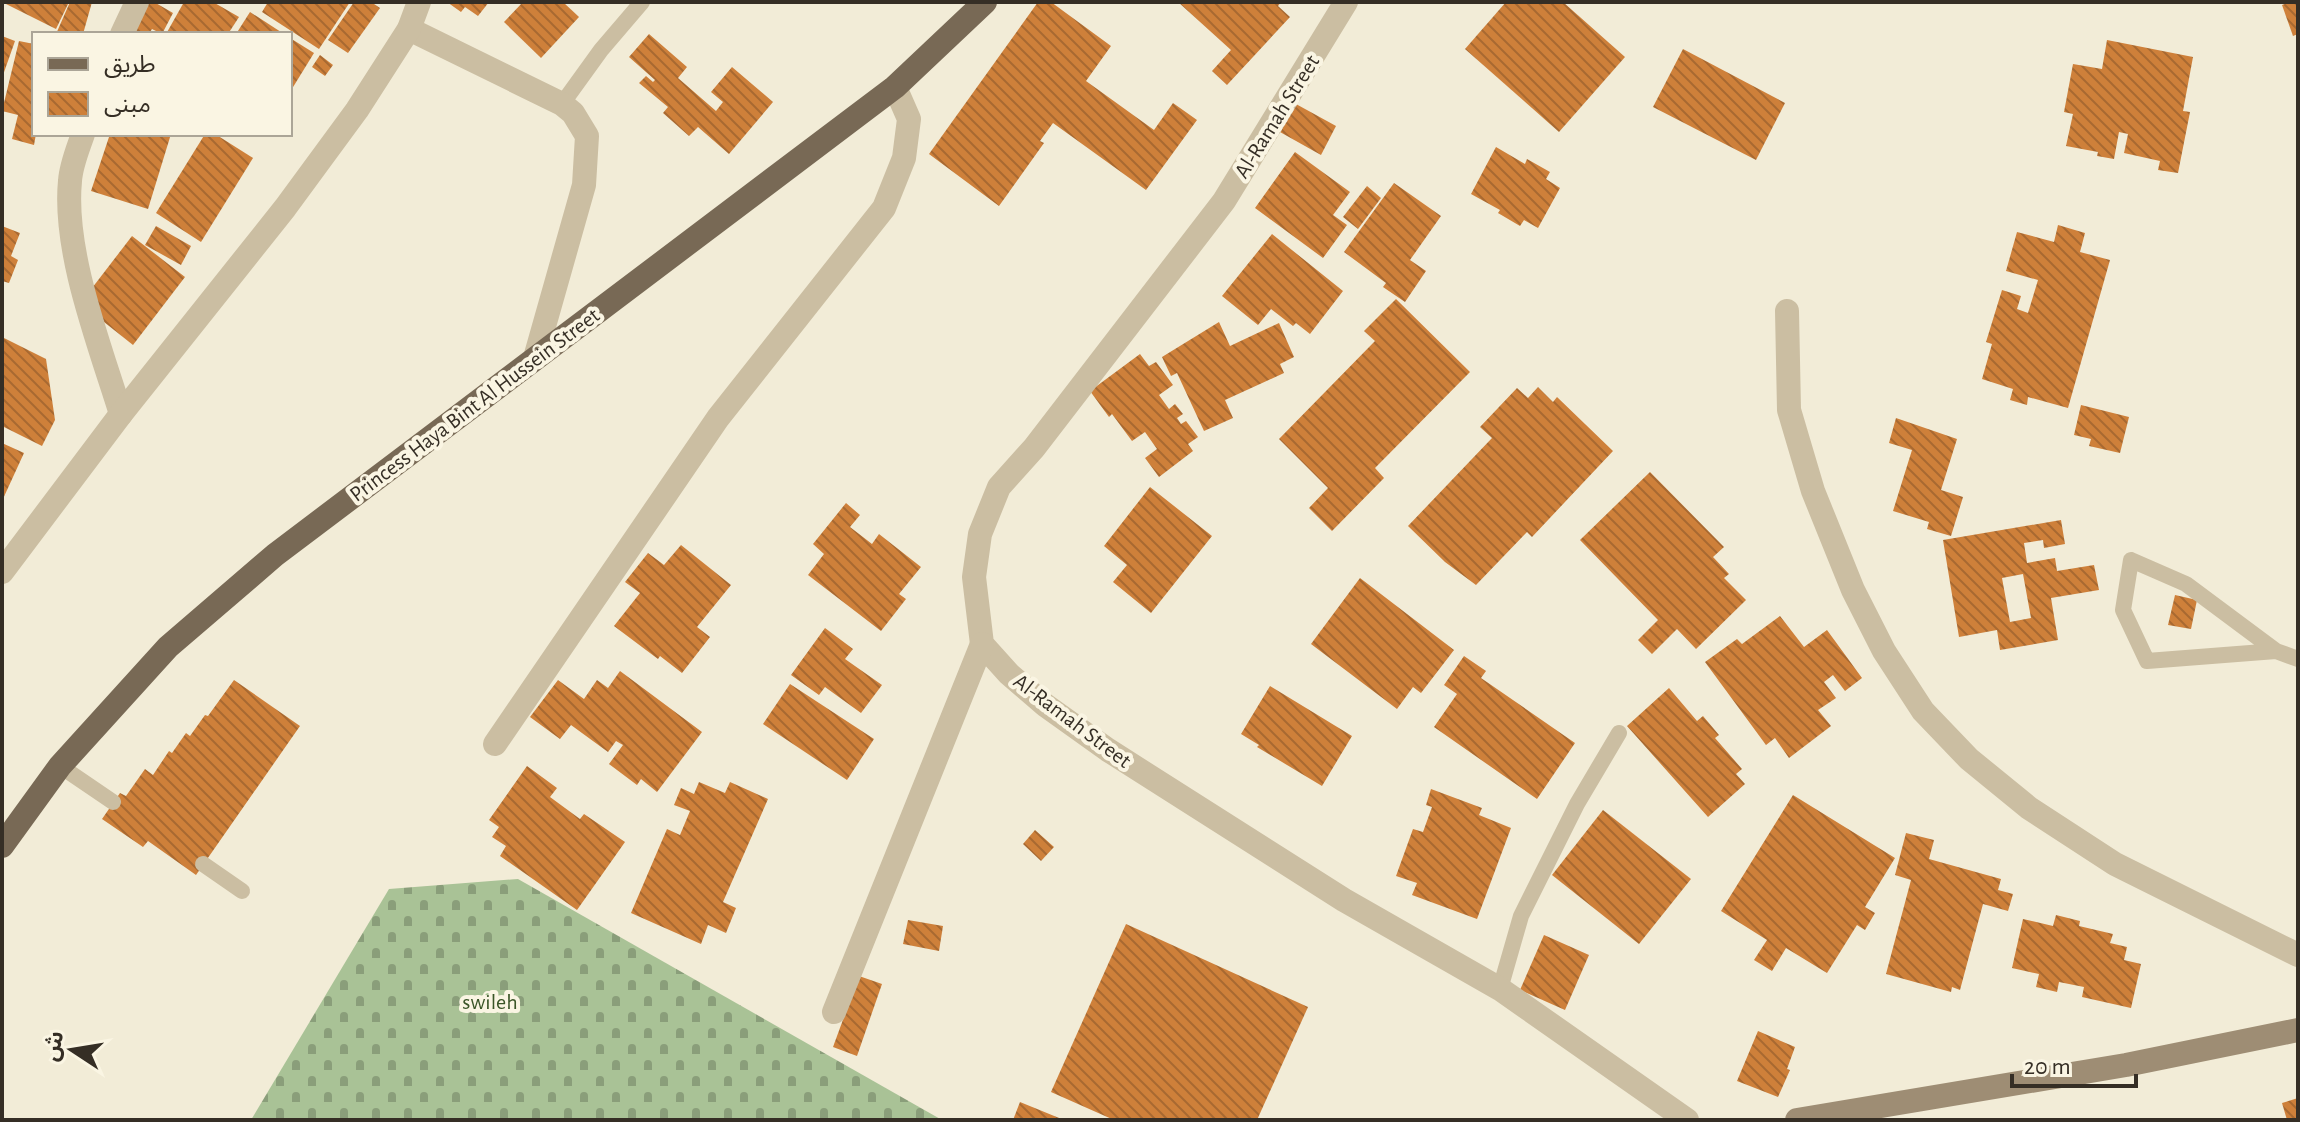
<svg xmlns="http://www.w3.org/2000/svg" width="2300" height="1122" font-family="'Alegreya Sans','Noto Sans Arabic',sans-serif">
  <style>
    .cemetery { fill: url(#cemetery-stones) }
    .building { fill: url(#building-back-hatch); fill-rule: evenodd }
    .lines { fill: none; stroke-linecap: round; stroke-linejoin: round }
    .lane { stroke: #cbbea2; stroke-width: 16 }
    .street { stroke: #cbbea2; stroke-width: 24 }
    .secondary { stroke: #9e8d74; stroke-width: 24 }
    .primary { stroke: #786955; stroke-width: 24 }
    .labels { text-anchor: middle; stroke-width: 8; stroke-linejoin: round; paint-order: stroke }
    .street-label { font-size: 22px; fill: #352e25; stroke: #faf5e3 }
    .park-label { font-size: 22px; fill: #3a5527; stroke: #faf5e3 }
  </style>
  <defs>
    <pattern id="cemetery-stones" width="16" height="16" patternUnits="userSpaceOnUse" patternTransform="scale(2)"><rect width="16" height="16" fill="#a9c296"/><path d="M2 7V4a2 2 0 0 1 4 0v3zM10 15v-3a2 2 0 0 1 4 0v3z" fill="#8a9e7a"/></pattern>
    <pattern id="building-back-hatch" width="6" height="6" patternUnits="userSpaceOnUse" patternTransform="scale(2)"><rect width="6" height="6" fill="#ce803a"/><path d="M-1 5l2 2M0 0l6 6M5-1l2 2" fill="none" stroke="#a86931"/></pattern>
  </defs>
  <rect width="100%" height="100%" fill="#f2ecd7"/>
  <polygon class="cemetery" points="518,879 942,1120 251,1120 389,889"/>
  <g class="building">
    <polygon points="2,2 69,2 56,29"/>
    <polygon points="70,2 92,2 83,34 56,34"/>
    <polygon points="147,2 154,2 173,13 162,34 152,29 149,34 137,34 132,31"/>
    <polygon points="184,2 213,2 239,17 228,34 166,34"/>
    <polygon points="268,2 350,2 319,49 262,12"/>
    <polygon points="354,2 371,2 380,8 348,53 328,40"/>
    <polygon points="447,2 489,2 478,16 465,7 461,12"/>
    <polygon points="523,2 563,2 579,17 541,58 504,22"/>
    <polygon points="1038,2 1051,2 1111,46 1086,81 1154,130 1173,103 1197,120 1146,190 1053,123 1040,141 1044,143 999,206 929,154"/>
    <polygon points="1178,2 1281,2 1278,6 1290,17 1227,85 1212,71 1231,50"/>
    <polygon points="1506,2 1563,2 1625,57 1559,132 1465,49"/>
    <polygon points="2290,2 2298,2 2298,34 2293,36 2282,5"/>
    <polygon points="250,12 284,34 236,34"/>
    <polygon points="649,34 687,67 678,78 716,111 723,102 711,92 732,67 773,102 729,154 698,127 689,136 663,113 668,107 639,83 646,76 653,82 655,80 629,57"/>
    <polygon points="2,36 15,41 2,78"/>
    <polygon points="290,38 314,53 290,92"/>
    <polygon points="2107,40 2193,57 2183,111 2190,112 2178,173 2158,170 2160,161 2124,153 2128,134 2119,132 2114,159 2097,156 2098,152 2066,146 2073,114 2064,112 2073,64 2102,69"/>
    <polygon points="19,41 34,44 34,134 36,134 34,145 12,139 18,115 2,111"/>
    <polygon points="1683,49 1785,103 1756,160 1653,107"/>
    <polygon points="320,55 333,65 325,76 312,67"/>
    <polygon points="1296,104 1336,126 1321,155 1280,132"/>
    <polygon points="110,134 171,134 148,209 91,191"/>
    <polygon points="205,134 215,134 253,158 201,242 156,213"/>
    <polygon points="1496,147 1525,164 1527,159 1550,172 1546,179 1560,188 1538,228 1524,220 1520,226 1498,213 1500,210 1471,194"/>
    <polygon points="1295,152 1350,192 1333,215 1347,225 1323,258 1255,208"/>
    <polygon points="1394,183 1441,216 1410,260 1426,271 1405,302 1383,287 1386,283 1344,252"/>
    <polygon points="1367,186 1381,198 1358,229 1343,217"/>
    <polygon points="2058,225 2085,233 2080,252 2110,260 2068,408 2028,397 2027,405 2010,400 2013,389 1982,379 1992,344 1986,342 2002,290 2021,296 2017,309 2028,313 2038,280 2006,271 2017,232 2054,242"/>
    <polygon points="2,226 20,233 11,256 18,260 9,283 2,281"/>
    <polygon points="156,226 191,246 181,265 145,245"/>
    <polygon points="1272,234 1343,291 1310,334 1296,323 1293,326 1271,309 1258,325 1222,296"/>
    <polygon points="132,236 185,277 133,345 104,322 89,292"/>
    <polygon points="1396,299 1470,372 1375,468 1384,478 1332,531 1309,508 1328,488 1279,439 1375,341 1364,331"/>
    <polygon points="1219,322 1230,346 1279,323 1294,357 1280,364 1284,373 1225,400 1233,418 1204,431 1177,373 1171,376 1162,357"/>
    <polygon points="2,337 46,359 55,420 42,446 2,426"/>
    <polygon points="1140,354 1149,366 1156,362 1173,385 1159,395 1169,409 1175,404 1183,414 1177,418 1181,424 1186,421 1198,437 1188,444 1193,451 1159,477 1145,458 1157,449 1145,432 1132,441 1112,414 1109,417 1090,391"/>
    <polygon points="1538,387 1553,402 1557,397 1613,451 1532,537 1527,532 1476,585 1445,562 1408,526 1492,438 1480,427 1517,388 1528,398"/>
    <polygon points="2081,405 2129,417 2120,453 2089,446 2091,439 2074,435"/>
    <polygon points="1896,418 1957,439 1941,490 1963,497 1951,536 1927,529 1929,522 1893,511 1912,450 1889,443"/>
    <polygon points="2,443 24,453 2,501"/>
    <polygon points="1650,472 1724,547 1713,557 1729,574 1724,578 1746,600 1696,649 1677,629 1652,654 1638,640 1658,620 1580,540"/>
    <polygon points="1150,487 1212,536 1151,613 1113,582 1127,565 1104,546"/>
    <polygon points="846,503 860,515 850,527 872,544 879,534 921,567 899,594 906,599 881,631 808,575 824,554 813,544"/>
    <path d="M2061,520L2065,544L2044,548L2043,540L2024,543L2027,563L2055,558L2057,571L2094,565L2099,590L2051,598L2058,640L2000,650L1997,630L1959,637L1943,540ZM2023,574L2031,618L2010,622L2002,578Z"/>
    <polygon points="681,545 731,585 697,627 710,637 682,673 660,656 658,659 614,626 640,593 625,582 648,553 664,565"/>
    <polygon points="1360,578 1454,650 1421,693 1413,687 1397,709 1311,644"/>
    <polygon points="2175,595 2197,600 2191,629 2168,625"/>
    <polygon points="1780,616 1804,647 1827,630 1862,678 1845,691 1833,675 1824,682 1836,698 1818,710 1831,726 1789,758 1775,738 1766,745 1705,662 1737,639 1742,644"/>
    <polygon points="825,628 853,649 845,659 882,685 861,713 825,687 819,695 791,675"/>
    <polygon points="1464,656 1486,671 1481,678 1575,743 1537,799 1434,727 1457,694 1444,685"/>
    <polygon points="620,671 702,732 657,792 641,779 637,785 609,764 623,745 616,741 608,752 571,725 560,739 530,717 558,680 584,699 597,680 608,688"/>
    <polygon points="234,680 300,726 196,875 148,841 143,847 102,819 120,793 126,796 145,769 153,775 169,751 172,753 186,733 190,736 205,715 208,716"/>
    <polygon points="790,684 874,739 847,780 763,724"/>
    <polygon points="1270,686 1352,736 1322,786 1257,747 1259,745 1241,734"/>
    <polygon points="1669,688 1697,721 1703,716 1719,735 1715,738 1742,769 1736,774 1745,784 1708,817 1627,726"/>
    <polygon points="527,766 557,788 550,797 580,819 584,814 625,842 577,910 500,856 506,846 492,837 499,827 489,820"/>
    <polygon points="699,782 725,793 730,782 768,799 723,902 736,908 726,933 708,925 701,944 631,913 667,829 680,835 690,811 674,805 681,788 694,794"/>
    <polygon points="1431,789 1482,808 1479,815 1511,828 1477,919 1412,895 1417,883 1396,876 1413,829 1423,832 1432,807 1426,805"/>
    <polygon points="1793,795 1895,858 1865,907 1875,913 1865,930 1857,925 1827,973 1786,948 1772,971 1754,960 1767,940 1721,911"/>
    <polygon points="1603,810 1691,879 1639,944 1552,875"/>
    <polygon points="1035,830 1054,847 1041,861 1023,844"/>
    <polygon points="1906,833 1934,840 1929,859 2001,879 1998,890 2013,894 2008,911 1983,904 1960,990 1952,987 1951,992 1886,974 1911,880 1895,875"/>
    <polygon points="2056,915 2080,921 2079,926 2113,934 2110,943 2127,947 2124,960 2141,964 2131,1008 2082,997 2084,987 2059,982 2057,992 2036,987 2039,974 2012,968 2023,919 2053,926"/>
    <polygon points="908,920 943,926 939,951 903,944"/>
    <polygon points="1126,924 1308,1007 1257,1120 1114,1120 1051,1092"/>
    <polygon points="1544,935 1589,955 1565,1010 1520,990"/>
    <polygon points="859,976 882,984 857,1056 833,1047"/>
    <polygon points="1758,1031 1795,1047 1787,1069 1790,1070 1778,1097 1737,1081"/>
    <polygon points="2298,1098 2298,1120 2287,1120 2282,1103"/>
    <polygon points="1020,1102 1064,1120 1013,1120"/>
  </g>
  <g class="lines">
    <g class="lane">
      <polyline points="562,104 601,50 642,2"/>
      <polyline points="2276,651 2147,661 2123,610 2131,560 2186,584 2276,651 2298,659"/>
      <polyline points="60,766 113,802"/>
      <polyline points="203,864 242,891"/>
      <polyline points="1500,989 1521,916 1577,804 1619,733"/>
    </g>
    <g class="street">
      <polyline points="1346,2 1224,201 1034,448 999,487 980,534 974,577 982,644 1009,674 1045,705 1108,750 1344,900 1500,989 1687,1120"/>
      <polyline points="409,29 562,104 573,113 587,136 584,185 535,358"/>
      <polyline points="122,34 137,2"/>
      <path d="M83,134C78,149 71,165 70,181C63,252 100,346 121,414"/>
      <polyline points="1787,311 1789,410 1813,491 1853,590 1884,651 1923,711 1969,759 2029,808 2115,864 2298,955"/>
      <polyline points="2,572 121,414 285,208 357,110 409,29 419,2"/>
      <polyline points="495,744 718,418 884,208 904,158 909,119 895,87"/>
      <polyline points="834,1012 982,644"/>
    </g>
    <polyline class="secondary" points="1797,1120 2126,1065 2298,1030"/>
    <polyline class="primary" points="2,846 60,766 168,647 275,555 895,87 985,2"/>
  </g>
  <g class="labels">
    <g class="street-label">
      <text transform="translate(1276 116) rotate(-58)" y="8">Al-Ramah Street</text>
      <text transform="translate(474 404) rotate(-37)" y="8">Princess Haya Bint Al Hussein Street</text>
      <text transform="translate(1073 720) rotate(37)" y="8">Al-Ramah Street</text>
    </g>
    <g class="park-label">
      <text x="490" y="1009">swileh</text>
    </g>
  </g>
  <rect width="2300" height="1122" fill="none" stroke="#352e25" stroke-width="8"/>
  <rect x="32" y="32" width="260" height="104" fill="#faf5e3" stroke="#aba597" stroke-width="2"/>
  <rect x="48" y="58" width="40" height="12" fill="#786955" stroke="#aba597" stroke-width="2"/>
  <text x="104" y="72" font-size="24" fill="#352e25">طريق</text>
  <rect x="48" y="92" width="40" height="24" fill="url(#building-back-hatch)" stroke="#aba597" stroke-width="2"/>
  <text x="104" y="112" font-size="24" fill="#352e25">مبنى</text>
  <g transform="translate(72 1050) rotate(282)" stroke="#faf5e3" stroke-width="6" paint-order="stroke">
  <path d="M0-6L14 30L0 20L-14 30Z" fill="#352e25"/>
  <text y="-12" font-size="22" font-weight="bold" text-anchor="middle" fill="#352e25">ش</text>
  </g>
  <path d="M2012 1074v12h124v-12" fill="none" stroke="#352e25" stroke-width="4"/>
  <text x="2024" y="1074" font-size="24" fill="#352e25" stroke="#faf5e3" stroke-width="6" paint-order="stroke">20 m</text>
</svg>
